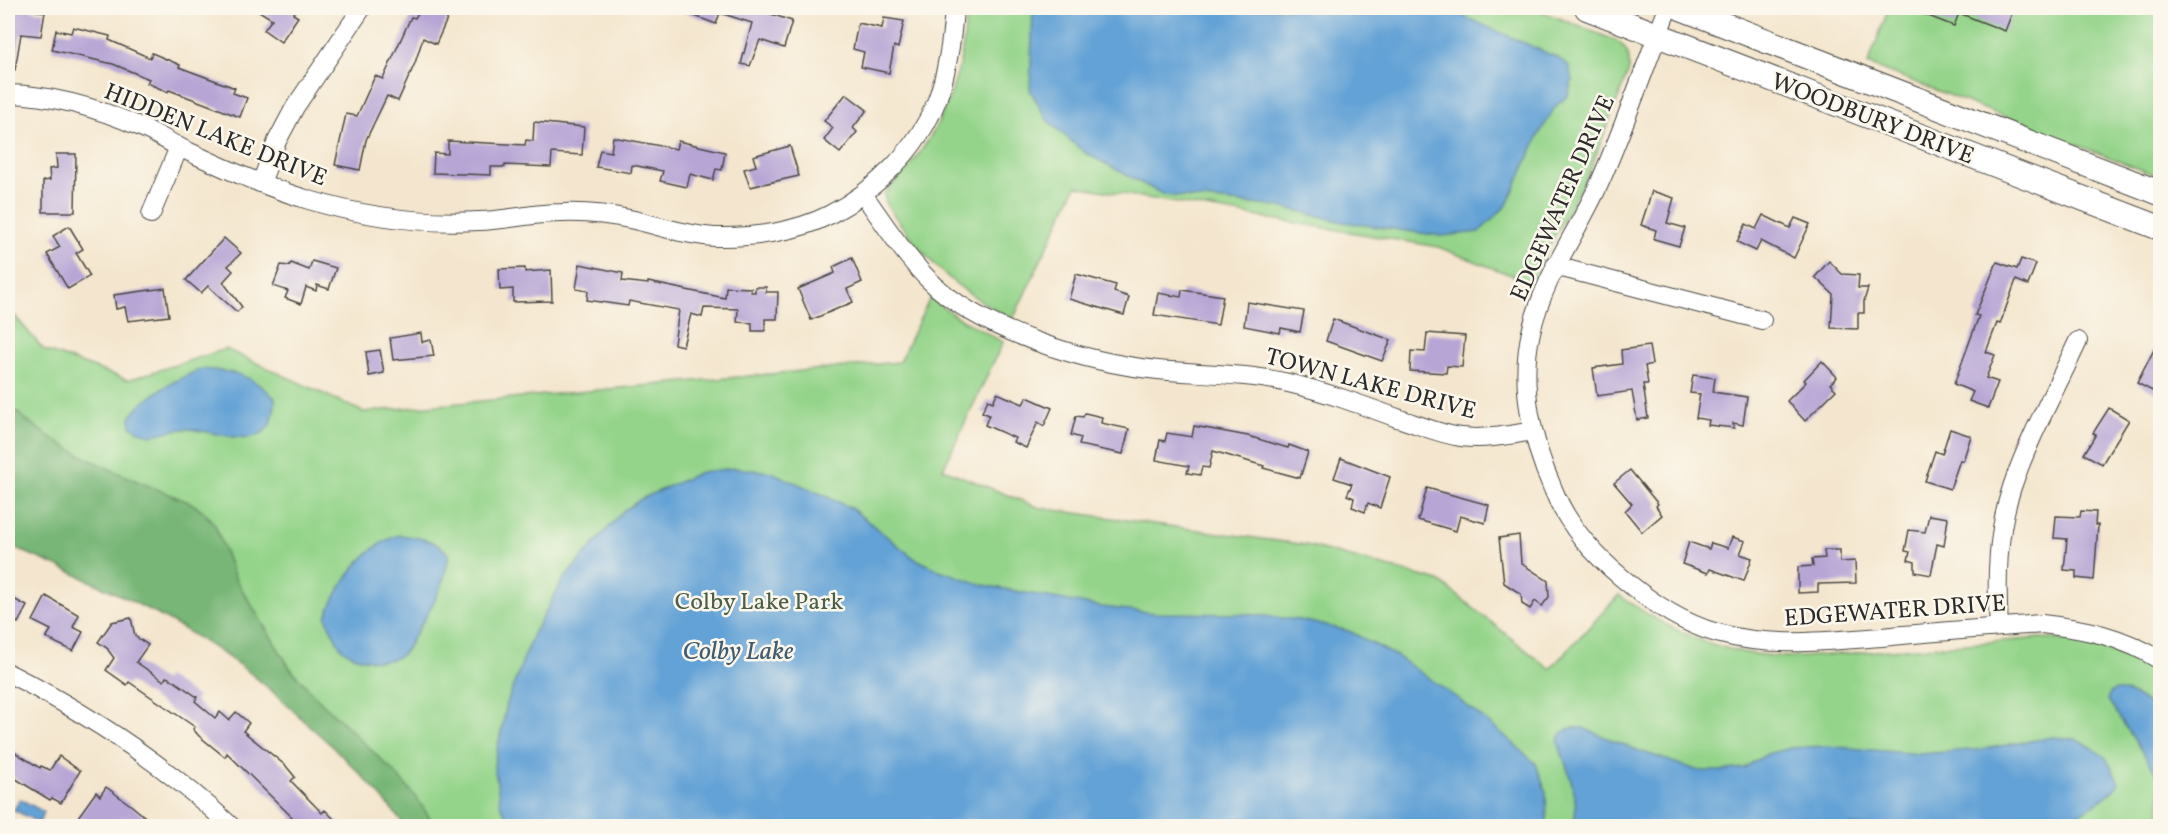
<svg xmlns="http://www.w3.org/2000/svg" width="2168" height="834" font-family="Vollkorn,serif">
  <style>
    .green { fill: #94d48a; stroke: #60805a; stroke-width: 1.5 }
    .forest { fill: #77b676; stroke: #517050; stroke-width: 1.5 }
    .water { fill: #63a2d6; stroke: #476680; stroke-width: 1.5 }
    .building { fill: #b7a6d5 }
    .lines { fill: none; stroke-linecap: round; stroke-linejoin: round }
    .minor-casing { stroke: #494743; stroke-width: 20 }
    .major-casing { stroke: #494743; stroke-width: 26 }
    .minor { stroke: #fff; stroke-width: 18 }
    .major { stroke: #fff; stroke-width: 24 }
    .labels { text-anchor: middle; stroke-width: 5; stroke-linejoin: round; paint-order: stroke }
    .street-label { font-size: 24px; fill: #2b2b2b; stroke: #fbf7ec }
    .park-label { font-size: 24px; fill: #4a5e48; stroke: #fbf7ec }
    .water-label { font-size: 26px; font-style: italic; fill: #415b6f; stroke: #fbf7ec }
  </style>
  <rect width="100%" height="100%" fill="#fbf7ec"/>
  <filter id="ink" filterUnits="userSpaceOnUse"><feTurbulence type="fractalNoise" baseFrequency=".0167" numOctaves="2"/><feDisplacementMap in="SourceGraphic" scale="12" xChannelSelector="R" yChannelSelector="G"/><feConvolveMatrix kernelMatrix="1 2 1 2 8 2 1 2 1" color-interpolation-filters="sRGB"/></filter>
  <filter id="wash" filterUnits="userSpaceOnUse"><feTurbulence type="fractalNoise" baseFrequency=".008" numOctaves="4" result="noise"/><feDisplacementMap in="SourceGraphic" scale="24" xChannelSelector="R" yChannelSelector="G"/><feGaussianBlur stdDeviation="1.35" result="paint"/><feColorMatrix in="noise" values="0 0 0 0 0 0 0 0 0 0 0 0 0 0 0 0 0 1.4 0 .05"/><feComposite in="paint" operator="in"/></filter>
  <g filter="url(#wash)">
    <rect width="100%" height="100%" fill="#f4e6ce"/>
    <g class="green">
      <path d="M966,8H1533L1617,41C1628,49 1630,57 1629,70L1590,170L1544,256L1532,283L1438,247L1076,186L1013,319C963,293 937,273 903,227C896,217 886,208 884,195L888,189C939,141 965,77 966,8Z"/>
      <polygon points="1889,8 2160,8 2160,177 1868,64"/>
      <path d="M930,298L957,317L1003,342L943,469L1040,508L1306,545L1439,581L1550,669L1619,595C1676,636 1731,658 1802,657L2041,638C2083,640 2125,652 2160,676V826H412L384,786L243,661L8,532V308L44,350L128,380L226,349L363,412L899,362Z"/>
    </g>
    <path class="forest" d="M8,404C60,453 125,476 191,503L202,510L215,525L235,578L290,668L312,693L395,773L416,797L435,826H405C377,789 346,758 311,727C289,707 267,685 242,667C170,615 89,579 8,545Z"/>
    <g class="water">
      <polygon points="1033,8 1445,8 1558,58 1569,66 1572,81 1568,95 1555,107 1538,137 1507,205 1479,232 1442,236 1343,222 1281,207 1164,195 1085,153 1047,120 1030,90"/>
      <path d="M201,369C235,372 249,373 275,398C275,459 226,432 188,429C160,427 158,445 131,426L130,418C145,395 176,380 201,369Z"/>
      <polygon points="735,468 771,472 819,493 851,508 914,558 939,570 983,585 1102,607 1155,613 1247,614 1301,620 1349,631 1398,657 1457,698 1504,735 1536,764 1546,792 1547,826 513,826 501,807 494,765 507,703 532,636 563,580 622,512 641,499 701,472"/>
      <path d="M400,535C419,538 437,539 449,555C445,585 430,611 414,636C410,642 407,652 401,655C386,666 351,660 340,646C334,637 330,627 326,617C338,584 365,545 400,535Z"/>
      <path d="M2115,690C2134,693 2146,700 2160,713V779L2108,700L2110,693Z"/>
      <path d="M1570,728H1583L1634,749L1699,771H1719L1744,768L1767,754L1790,748L1825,746L1920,754L1984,749L2053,737L2075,739L2091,747L2106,758L2119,782C2113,797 2078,812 2064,826H1573C1582,797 1566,769 1558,741L1562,733Z"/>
      <polygon points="20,799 44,812 39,823 14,810"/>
    </g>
    <g id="blocks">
      <g class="building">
        <polygon points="13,8 32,8 32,10 45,12 41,36 21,34 15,70 8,69 8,24 11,25"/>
        <polygon points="254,8 298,8 293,14 298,17 281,42 264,30 272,19"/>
        <polygon points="421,8 452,8 436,44 423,38 415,63 398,101 387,96 366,140 360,170 335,165 346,114 357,116 375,76 383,79 411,17 415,18"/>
        <polygon points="1908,8 2014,8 2005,31 1959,13 1954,26"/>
        <polygon points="676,9 767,8 765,12 792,21 784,48 760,40 750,66 741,64 752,23 720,13 716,24"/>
        <polygon points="884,18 904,21 898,48 894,46 889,73 861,67 864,52 853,49 858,23 882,28"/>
        <polygon points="73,27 110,36 109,40 150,58 152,53 180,65 179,67 235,88 233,93 247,98 240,117 169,90 168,92 147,83 149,79 113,64 52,50 56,30 71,33"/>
        <polygon points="846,94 867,110 853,128 857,132 840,153 824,140 833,128 824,121"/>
        <polygon points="534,122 584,127 582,155 552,153 551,167 505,165 505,167 491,167 491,175 433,173 434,153 448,154 448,141 525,145 526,140 533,141"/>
        <polygon points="613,137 676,149 678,141 725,152 722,170 716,169 713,180 690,174 687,187 660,181 663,171 632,165 631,173 596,167 600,150 611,152"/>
        <polygon points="790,146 799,176 750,187 744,169 756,166 753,156"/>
        <polygon points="56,154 76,154 75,212 43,212 43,181 50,180 49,169 57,168"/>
        <polygon points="1652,191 1674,198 1667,223 1685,228 1679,246 1654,239 1656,230 1641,225"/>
        <polygon points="1763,215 1790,228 1795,218 1810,224 1794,258 1761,241 1756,251 1737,242 1746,224 1756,229"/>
        <polygon points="69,226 83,249 76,253 90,276 68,289 47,254 60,247 53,236"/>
        <polygon points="224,238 241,253 228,266 233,271 223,282 242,307 237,312 208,286 201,293 186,280"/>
        <polygon points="852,258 862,282 847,289 853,302 811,320 798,289 835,273 833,267"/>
        <polygon points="2021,259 2036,264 2028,285 2016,280 2000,324 1997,323 1986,352 1995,355 1986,378 1998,382 1988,408 1969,401 1973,392 1954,384 1979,316 1975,315 1997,262 2017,269"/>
        <polygon points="312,261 336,268 329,289 317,285 316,291 306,287 301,304 285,298 288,291 273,286 281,265 289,266 291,263 309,270"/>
        <polygon points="1829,261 1842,274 1859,275 1858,288 1868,288 1864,301 1864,313 1858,313 1858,329 1831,328 1833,294 1815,277"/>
        <polygon points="580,264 623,273 622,281 648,284 648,282 725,298 726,287 751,288 751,292 755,292 755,287 766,287 766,292 778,292 777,319 765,319 765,331 752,331 752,323 737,322 738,309 704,308 702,317 691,314 683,346 674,344 679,310 629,301 628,306 587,300 588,291 576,289"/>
        <polygon points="525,268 525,272 551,270 552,301 513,302 513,289 500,290 499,269"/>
        <polygon points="1076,274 1116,285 1114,292 1129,297 1124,315 1069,299"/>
        <polygon points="165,288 169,316 128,321 125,307 116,309 114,295"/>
        <polygon points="1182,290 1223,296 1218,325 1154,315 1158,293 1181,297"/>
        <polygon points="1247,302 1304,311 1300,332 1281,328 1280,333 1244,326"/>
        <polygon points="1333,319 1391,340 1382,361 1326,341"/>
        <polygon points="421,333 422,342 431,340 434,356 393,360 390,338"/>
        <polygon points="1427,333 1465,336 1462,367 1447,366 1446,373 1410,371 1411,351 1425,352"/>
        <polygon points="2160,338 2160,395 2137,383"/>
        <polygon points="1649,346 1652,364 1645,366 1648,384 1643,384 1648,418 1637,420 1632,391 1597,396 1593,368 1622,364 1621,350"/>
        <polygon points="380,350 384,373 369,376 366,352"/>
        <polygon points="1822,361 1837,377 1830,384 1836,390 1805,421 1787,401 1806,382 1804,380"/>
        <polygon points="1693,375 1715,378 1713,392 1747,397 1743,425 1733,423 1734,428 1708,425 1709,420 1696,418 1700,394 1690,393"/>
        <polygon points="997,393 1023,404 1027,397 1052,408 1044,426 1038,422 1026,448 1013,442 1015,438 985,425 989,415 982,412 988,400 993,402"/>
        <polygon points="2109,408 2129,420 2102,464 2084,454 2096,434 2093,433"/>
        <polygon points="1085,413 1102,417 1101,423 1129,429 1123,454 1079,445 1081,438 1071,435 1076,416 1083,417"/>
        <polygon points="1194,426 1248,436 1288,448 1289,445 1308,452 1300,478 1263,468 1264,466 1213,451 1209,468 1202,467 1200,475 1187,473 1189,466 1156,460 1160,440 1165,441 1167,433 1192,437"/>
        <polygon points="1950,429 1971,436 1963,461 1960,460 1950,489 1925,481 1935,451 1942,454"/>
        <polygon points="1341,458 1390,477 1380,508 1368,503 1365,512 1352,507 1354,498 1347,495 1352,484 1334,478"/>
        <polygon points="1630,470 1658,504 1656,506 1662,515 1642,532 1625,511 1632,504 1614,483"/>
        <polygon points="1427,488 1489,505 1485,523 1460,516 1456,531 1418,520"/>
        <polygon points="2081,511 2096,512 2095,525 2098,525 2094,580 2076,578 2076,571 2064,570 2067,539 2054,538 2056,516 2080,517"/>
        <polygon points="1929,515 1948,518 1944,546 1937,544 1931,575 1915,572 1915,562 1908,560 1910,552 1905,551 1909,530 1925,532"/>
        <polygon points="1519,535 1521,563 1548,581 1549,597 1542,606 1535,601 1530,609 1522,604 1521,594 1504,583 1499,538"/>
        <polygon points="1732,537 1745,541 1740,554 1752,558 1744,581 1710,569 1708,573 1682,564 1689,542 1709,549 1711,543 1728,548"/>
        <polygon points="1824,550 1840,550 1840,562 1855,561 1856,583 1818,584 1818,592 1798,593 1798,567 1813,566 1812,559 1825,558"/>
        <polygon points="8,596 27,606 18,623 8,617"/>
        <polygon points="46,596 79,615 73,627 83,632 73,651 46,638 51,630 33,621"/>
        <polygon points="131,618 135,636 148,645 136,662 164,681 166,677 171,679 197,697 195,701 215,718 220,712 229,720 236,712 249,723 243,731 286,766 295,777 291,781 322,813 325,810 341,826 287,826 294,819 227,753 225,757 199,736 193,729 195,727 129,682 127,685 106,670 114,658 108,650 108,649 98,642 112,622"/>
        <polygon points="8,748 40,768 41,766 50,770 59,756 80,771 61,803 52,798 50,800 8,774"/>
        <polygon points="106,787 132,806 156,826 92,826 78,817 96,792 100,796"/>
      </g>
    </g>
  </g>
  <g filter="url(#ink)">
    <use href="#blocks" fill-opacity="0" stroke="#494743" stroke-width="1.5"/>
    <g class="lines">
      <g class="minor-casing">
        <g id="minor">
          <path d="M1668,8C1645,66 1625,125 1600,182C1577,234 1544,275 1531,332C1519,384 1532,442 1553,489C1567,524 1592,553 1621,577C1649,601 1681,623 1717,633C1771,648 1827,641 1882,637C1935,632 1988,628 2042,624C2086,629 2121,636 2160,660"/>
          <path d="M8,94C53,95 100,109 141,127C155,133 167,141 181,148C222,167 265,187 309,200C365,217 421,224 479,221C507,220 534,213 562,213C586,212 611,215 634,220C660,226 688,236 715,237C752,238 796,232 829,215C875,191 918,149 937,100C948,70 952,39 954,8"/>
          <polyline points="261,183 277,141 295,107 362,8"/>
          <path d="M863,194C884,223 904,255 929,280C980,331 1087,363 1158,370C1200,374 1242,373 1284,382C1324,391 1362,405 1400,419C1420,425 1440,434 1461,437C1485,440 1509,435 1533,431"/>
          <polyline points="151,214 179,147"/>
          <polyline points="1555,266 1762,320"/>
          <path d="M1999,627C1996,580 1997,532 2012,487C2029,437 2056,389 2078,341"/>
          <path d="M8,673C89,714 164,764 231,826"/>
        </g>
      </g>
      <g class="major-casing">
        <g id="major">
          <polyline points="1587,8 2160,228"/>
          <polyline points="1681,8 2160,193"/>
        </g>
      </g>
      <use href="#minor" class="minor"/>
      <use href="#major" class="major"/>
    </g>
  </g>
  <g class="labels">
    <g class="street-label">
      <text transform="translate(1873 118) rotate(21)" y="8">WOODBURY DRIVE</text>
      <text transform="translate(216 134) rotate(22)" y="8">HIDDEN LAKE DRIVE</text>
      <text transform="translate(1562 198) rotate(-66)" y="8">EDGEWATER DRIVE</text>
      <text transform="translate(1371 383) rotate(15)" y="8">TOWN LAKE DRIVE</text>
      <text transform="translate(1895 610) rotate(-4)" y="8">EDGEWATER DRIVE</text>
    </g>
    <g class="park-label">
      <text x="759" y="609">Colby Lake Park</text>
    </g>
    <g class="water-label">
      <text x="738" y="659">Colby Lake</text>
    </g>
  </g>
  <rect width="2168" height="834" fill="none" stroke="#fbf7ec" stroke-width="30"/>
</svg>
